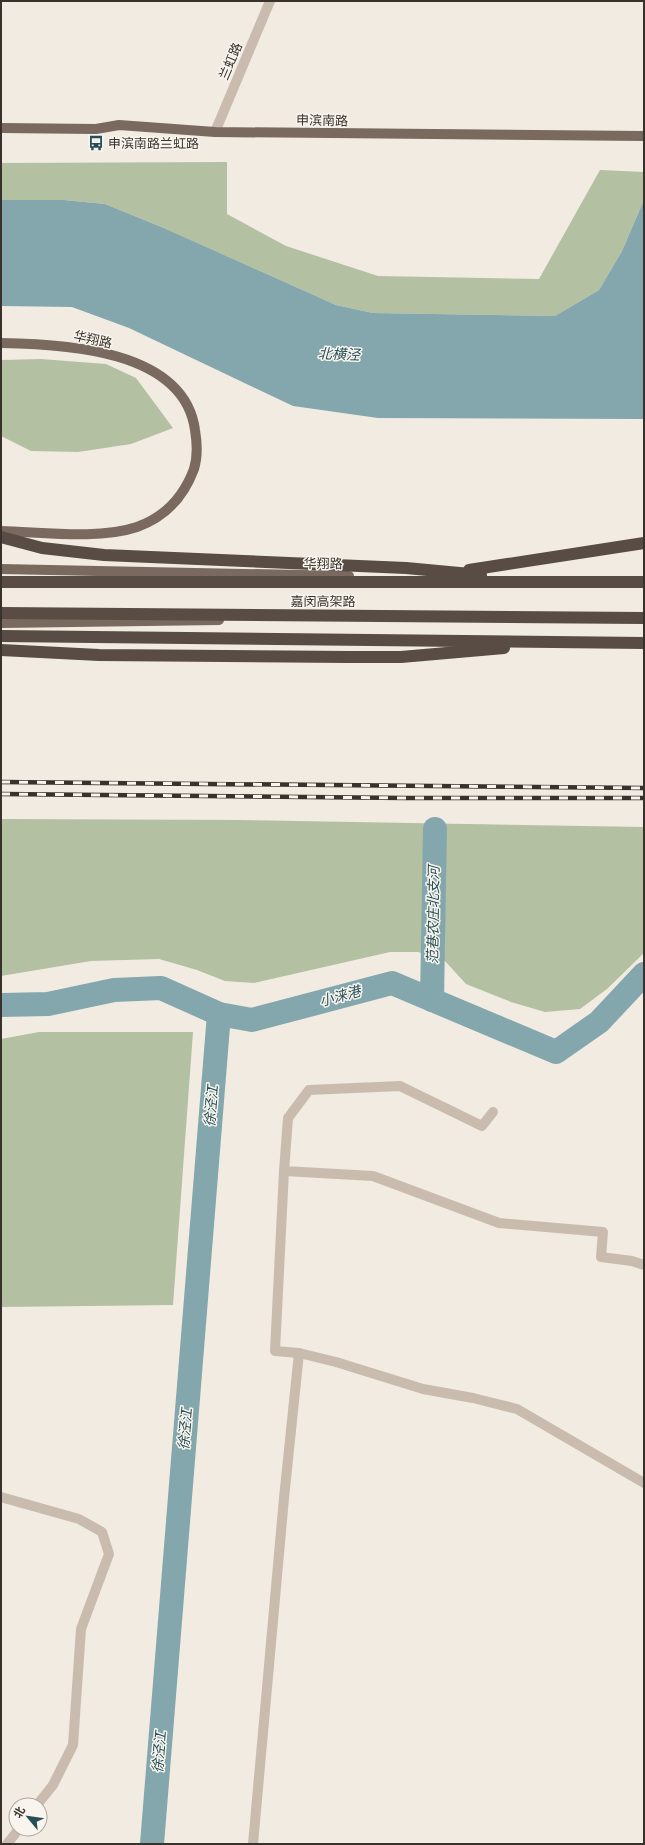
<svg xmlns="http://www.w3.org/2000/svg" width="645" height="1845" font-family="'Nunito Sans','Noto Sans SC',sans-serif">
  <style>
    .green { fill: #b4c0a2 }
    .water { fill: #83a7ac }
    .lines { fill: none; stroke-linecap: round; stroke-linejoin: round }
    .river { stroke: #83a7ac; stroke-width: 24 }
    .minor { stroke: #c9bcae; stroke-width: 10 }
    .major { stroke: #79695e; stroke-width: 10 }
    .highway { stroke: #584c44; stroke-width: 12 }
    .rail-casing { stroke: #38312c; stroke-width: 4.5 }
    .rail { stroke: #f9f5ee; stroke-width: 3; stroke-dasharray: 9; stroke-linecap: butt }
    .labels { text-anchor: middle; stroke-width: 3; stroke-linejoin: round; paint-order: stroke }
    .street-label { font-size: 13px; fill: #38312c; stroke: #f9f5ee }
    .poi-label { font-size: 13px; fill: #38312c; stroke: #f9f5ee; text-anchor: start }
    .water-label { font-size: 14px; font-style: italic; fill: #254f56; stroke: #f9f5ee }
  </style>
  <rect width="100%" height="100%" fill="#f1ebe2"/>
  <g class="green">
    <polygon points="227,162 227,214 286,246 378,276 539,279 600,170 644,172 644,200 622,251 599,290 555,316 373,313 336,305 164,228 105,204 64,200 1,200 1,163"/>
    <polygon points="41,359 106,364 136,378 173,428 131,444 78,452 31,451 1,436 1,360"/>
    <polygon points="1,819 238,820 644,827 644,953 607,989 580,1009 545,1012 511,1002 466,984 445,961 418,952 390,952 254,983 225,981 197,970 159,959 91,961 1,976"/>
    <polygon points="39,1032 193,1032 173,1305 1,1307 1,1039"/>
  </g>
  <polygon class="water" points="1,200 64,200 105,204 164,228 336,305 373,313 555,316 599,290 622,251 644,200 644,419 378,418 293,406 129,328 72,307 1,306"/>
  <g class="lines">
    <g class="river">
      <polyline points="432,1000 435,829"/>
      <polyline points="1,1005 48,1004 114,990 161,988 219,1014 252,1020 392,983 556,1052 599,1022 644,974"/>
      <polyline points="152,1844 219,1014"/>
    </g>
    <g class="minor">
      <polyline points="215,132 270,1"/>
      <polyline points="493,1112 482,1126 400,1086 309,1090 288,1118 284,1171 373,1176 499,1223 603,1232 601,1257 632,1261 644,1265"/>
      <polyline points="284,1171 275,1351 299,1353 336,1362 423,1389 473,1398 517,1409 644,1483"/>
      <polyline points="1,1497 79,1519 102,1532 109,1554 81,1629 73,1745 53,1785 37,1805"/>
      <polyline points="7,1844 19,1829"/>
      <polyline points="253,1844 284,1498 299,1353"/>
    </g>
    <g class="major">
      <polyline points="1,128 96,129 119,125 215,132 644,136"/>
      <path d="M1,343C63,344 184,349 195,430C197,442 198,456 194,469C184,496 165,517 137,527C98,540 42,532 1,531"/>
      <polyline points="1,569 349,576"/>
      <polyline points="1,623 219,620"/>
    </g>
    <g class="highway">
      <polyline points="1,537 42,548 104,555 406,568 481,575"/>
      <polyline points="469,570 644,543"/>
      <polyline points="1,582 644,582"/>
      <polyline points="1,613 644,618"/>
      <polyline points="1,636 644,643"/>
      <polyline points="1,650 99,655 349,657 401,657 504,648"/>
    </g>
    <g class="rail-casing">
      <g id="rail">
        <polyline points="1,782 644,788"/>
        <polyline points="1,794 405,798 644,798"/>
      </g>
    </g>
    <use href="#rail" class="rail"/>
  </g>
  <defs>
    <g id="bus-bare" transform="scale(1.2)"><path d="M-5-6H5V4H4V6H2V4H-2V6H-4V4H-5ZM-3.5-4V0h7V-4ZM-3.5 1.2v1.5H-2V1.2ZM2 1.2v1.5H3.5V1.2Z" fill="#254f56" stroke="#f9f5ee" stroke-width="2.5" paint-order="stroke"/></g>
  </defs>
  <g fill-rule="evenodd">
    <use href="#bus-bare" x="96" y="143"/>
  </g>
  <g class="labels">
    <g class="street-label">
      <text transform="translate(230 61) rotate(-67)" y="5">兰虹路</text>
      <text transform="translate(322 120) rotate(1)" y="5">申滨南路</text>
      <text transform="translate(93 339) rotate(12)" y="5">华翔路</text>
      <text transform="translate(323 563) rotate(1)" y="5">华翔路</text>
      <text x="323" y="606">嘉闵高架路</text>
    </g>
    <g class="poi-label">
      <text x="108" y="148">申滨南路兰虹路</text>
    </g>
    <g class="water-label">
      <text transform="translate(339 354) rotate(2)" y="5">北横泾</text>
      <text transform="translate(433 915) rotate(-89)" y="5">范巷农庄北支河</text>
      <text transform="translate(340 996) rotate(-15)" y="5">小涞港</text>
      <text transform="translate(211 1106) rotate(-85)" y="5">徐泾江</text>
      <text transform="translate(185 1429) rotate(-85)" y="5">徐泾江</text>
      <text transform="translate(159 1752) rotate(-85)" y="5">徐泾江</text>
    </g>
  </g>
  <rect width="645" height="1845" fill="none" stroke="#38312c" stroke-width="4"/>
  <g transform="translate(28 1817) rotate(299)"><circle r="19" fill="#f9f5ee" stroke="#aca7a0"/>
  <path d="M0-3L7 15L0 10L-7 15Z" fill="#254f56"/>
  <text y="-6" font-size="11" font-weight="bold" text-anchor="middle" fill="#38312c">北</text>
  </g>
</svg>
